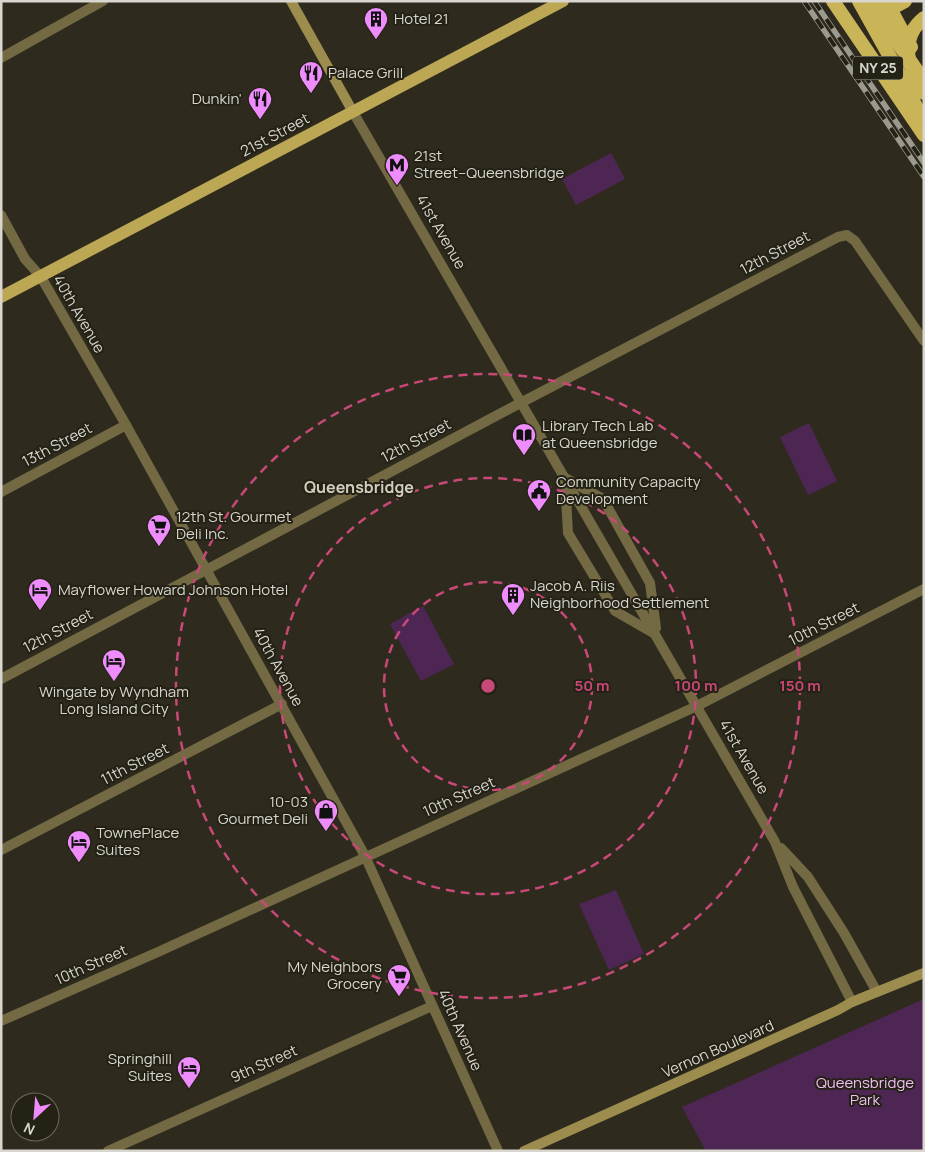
<svg xmlns="http://www.w3.org/2000/svg" width="925" height="1152" font-family="Manrope,sans-serif">
  <style>
    .green { fill: #4e2653 }
    .lines { fill: none; stroke-linecap: round; stroke-linejoin: round }
    .minor { stroke: #736a44; stroke-width: 10 }
    .secondary { stroke: #9c8d4e; stroke-width: 10 }
    .primary { stroke: #bca755; stroke-width: 12 }
    .trunk { stroke: #cab458; stroke-width: 14 }
    .rail-casing { stroke: #9c998f; stroke-width: 5.5 }
    .rail { stroke: #242115; stroke-width: 4; stroke-dasharray: 11; stroke-linecap: butt }
    .ring { fill: none; stroke: #c84878; stroke-width: 2.5; stroke-dasharray: 9 6 }
    .labels { text-anchor: middle; stroke-width: 4; stroke-linejoin: round; paint-order: stroke }
    .shield { fill: #242115; stroke: #a2a096; stroke-width: 1 }
    .shield-label { font-size: 14px; font-weight: bold; fill: #d8d6ce }
    .poi-label { font-size: 15px; fill: #d8d6ce; stroke: #242115; text-anchor: start }
    .street-label { font-size: 15px; fill: #d8d6ce; stroke: #242115 }
    .park-label { font-size: 15px; fill: #f1bff7; stroke: #242115 }
    .neighbourhood-label { font-size: 16px; font-weight: bold; fill: #d2cebe; stroke: #242115 }
    .centre { fill: #c84878; stroke: #242115; stroke-width: 2.5 }
    .ring-label { font-size: 15px; text-anchor: middle; font-weight: bold; fill: #c84878; stroke: #242115; stroke-width: 4; stroke-linejoin: round; paint-order: stroke }
  </style>
  <rect width="100%" height="100%" fill="#2e2b1e"/>
  <g class="green">
    <polygon points="611,153 625,179 576,205 562,179"/>
    <polygon points="809,423 837,481 808,495 780,437"/>
    <polygon points="423,606 454,664 421,681 390,624"/>
    <polygon points="616,890 644,954 609,970 579,904"/>
    <polygon points="924,999 924,1151 706,1151 682,1107"/>
  </g>
  <g class="lines">
    <g class="minor">
      <polyline points="1,58 103,1"/>
      <polyline points="353,112 775,842 793,887 852,1002"/>
      <polyline points="1,215 25,259 41,277 126,425 365,856 498,1151"/>
      <polyline points="565,478 603,499 650,583 656,628"/>
      <polyline points="565,480 568,533 615,611 655,634"/>
      <polyline points="1,492 126,425"/>
      <polyline points="1,679 507,410 838,237 847,235 855,241 924,341"/>
      <polyline points="781,848 808,877 844,933 877,992"/>
      <polyline points="1,850 282,704"/>
      <polyline points="1,1021 158,952 697,706 924,589"/>
      <polyline points="108,1151 432,1006"/>
    </g>
    <g class="secondary">
      <polyline points="291,1 353,112"/>
      <polyline points="524,1151 838,1010 852,1002 924,973"/>
    </g>
    <polyline class="primary" points="1,297 563,1"/>
    <g class="trunk">
      <polyline points="833,1 924,135"/>
      <polyline points="859,1 894,64 920,114"/>
      <polyline points="869,1 924,81"/>
      <polyline points="886,1 911,47"/>
      <polyline points="882,8 892,8 905,1"/>
      <path d="M924,18C898,39 908,69 924,93"/>
    </g>
    <g class="rail-casing">
      <g id="rail">
        <polyline points="804,1 924,177"/>
        <polyline points="814,1 924,163"/>
      </g>
    </g>
    <use href="#rail" class="rail"/>
  </g>
  <g class="ring">
    <circle cx="488" cy="686" r="104"/>
    <circle cx="488" cy="686" r="208"/>
    <circle cx="488" cy="686" r="312"/>
  </g>
  <defs>
    <g id="building-pin" transform="scale(1.25)"><path d="M0 17L-7.5 6A9.5 9.5 0 1 1 7.5 6Z" fill="#ed8cfa" stroke="#242115"/><path d="M-4-6H4V6H1V3H-1V6H-4ZM-2.5-4.3h1.7v1.8h-1.7ZM.8-4.3h1.7v1.8H.8ZM-2.5-1h1.7V.8h-1.7ZM.8-1h1.7V.8H.8Z" fill="#111"/></g>
    <g id="restaurant-pin" transform="scale(1.25)"><path d="M0 17L-7.5 6A9.5 9.5 0 1 1 7.5 6Z" fill="#ed8cfa" stroke="#242115"/><path d="M-5-6h1v4h1v-4h1v4h1v-4h1v5L-1.5 .5V6h-2V.5L-5-1ZM5-6V6H3V1.5H1.5Q1.5-4 5-6Z" fill="#111"/></g>
    <g id="metro-pin" transform="scale(1.25)"><path d="M0 17L-7.5 6A9.5 9.5 0 1 1 7.5 6Z" fill="#ed8cfa" stroke="#242115"/><path d="M-5.5 5V-5H-3L0 0L3-5H5.5V5H3V-.5L0 4L-3-.5V5Z" fill="#111"/></g>
    <g id="library-pin" transform="scale(1.25)"><path d="M0 17L-7.5 6A9.5 9.5 0 1 1 7.5 6Z" fill="#ed8cfa" stroke="#242115"/><path d="M-6-4Q-3-5.5-.7-3.5V5Q-3 3-6 4ZM6-4Q3-5.5 .7-3.5V5Q3 3 6 4Z" fill="#111"/></g>
    <g id="civic-pin" transform="scale(1.25)"><path d="M0 17L-7.5 6A9.5 9.5 0 1 1 7.5 6Z" fill="#ed8cfa" stroke="#242115"/><path d="M-.6-6.5H3V-4.5H.6V-3L4-1V1h2V6H-6V1h2V-1L-.6-3ZM-1.2 2.5V6h2.4V2.5Z" fill="#111"/></g>
    <g id="supermarket-pin" transform="scale(1.25)"><path d="M0 17L-7.5 6A9.5 9.5 0 1 1 7.5 6Z" fill="#ed8cfa" stroke="#242115"/><path d="M-6-5.5h2.5l.6 2H6L4.5 2H-2.5L-4.4-4H-6ZM-1.5 3.2a1.3 1.3 0 1 0 .1 0ZM3 3.2a1.3 1.3 0 1 0 .1 0Z" fill="#111"/></g>
    <g id="hotel-pin" transform="scale(1.25)"><path d="M0 17L-7.5 6A9.5 9.5 0 1 1 7.5 6Z" fill="#ed8cfa" stroke="#242115"/><path d="M-6-4.5h1.5V1H6V5H4.5V3h-9V5H-6ZM-4 0a1.8 1.8 0 1 1 3.6 0ZM.5 0V-2.5h3Q6-2.5 6 0Z" fill="#111"/></g>
    <g id="shop-pin" transform="scale(1.25)"><path d="M0 17L-7.5 6A9.5 9.5 0 1 1 7.5 6Z" fill="#ed8cfa" stroke="#242115"/><path d="M-5-2.5h2.3a2.7 3.5 0 0 1 5.4 0H5L5.5 6h-11ZM-1.5-2.5h3a1.5 2.3 0 0 0-3 0Z" fill="#111"/></g>
  </defs>
  <g fill-rule="evenodd">
    <use href="#building-pin" x="376" y="19"/>
    <use href="#restaurant-pin" x="311" y="73"/>
    <use href="#restaurant-pin" x="260" y="99"/>
    <use href="#metro-pin" x="397" y="165"/>
    <use href="#library-pin" x="524" y="435"/>
    <use href="#civic-pin" x="539" y="491"/>
    <use href="#supermarket-pin" x="159" y="526"/>
    <use href="#hotel-pin" x="40" y="590"/>
    <use href="#building-pin" x="513" y="595"/>
    <use href="#hotel-pin" x="114" y="661"/>
    <use href="#shop-pin" x="326" y="811"/>
    <use href="#hotel-pin" x="79" y="842"/>
    <use href="#supermarket-pin" x="399" y="976"/>
    <use href="#hotel-pin" x="189" y="1068"/>
  </g>
  <g class="labels">
    <rect class="shield" x="853" y="56.5" width="50" height="23" rx="4"/>
    <g class="shield-label">
      <text x="878" y="73">NY 25</text>
    </g>
    <g class="poi-label">
      <text x="394" y="24">Hotel 21</text>
      <text x="328" y="78">Palace Grill</text>
      <text x="242" y="104" text-anchor="end">Dunkin'</text>
      <text x="414" y="161">21st<tspan x="414" dy="17">Street–Queensbridge</tspan></text>
      <text x="542" y="431">Library Tech Lab<tspan x="542" dy="17">at Queensbridge</tspan></text>
      <text x="556" y="487">Community Capacity<tspan x="556" dy="17">Development</tspan></text>
      <text x="176" y="522">12th St. Gourmet<tspan x="176" dy="17">Deli Inc.</tspan></text>
      <text x="530" y="591">Jacob A. Riis<tspan x="530" dy="17">Neighborhood Settlement</tspan></text>
      <text x="58" y="595">Mayflower Howard Johnson Hotel</text>
      <text x="114" y="697" text-anchor="middle">Wingate by Wyndham<tspan x="114" dy="17">Long Island City</tspan></text>
      <text x="308" y="807" text-anchor="end">10-03<tspan x="308" dy="17">Gourmet Deli</tspan></text>
      <text x="96" y="838">TownePlace<tspan x="96" dy="17">Suites</tspan></text>
      <text x="382" y="972" text-anchor="end">My Neighbors<tspan x="382" dy="17">Grocery</tspan></text>
      <text x="172" y="1064" text-anchor="end">Springhill<tspan x="172" dy="17">Suites</tspan></text>
    </g>
    <g class="street-label">
      <text transform="translate(275 135) rotate(-28)" y="5">21st Street</text>
      <text transform="translate(441 232) rotate(60)" y="5">41st Avenue</text>
      <text transform="translate(775 253) rotate(-28)" y="5">12th Street</text>
      <text transform="translate(79 314) rotate(60)" y="5">40th Avenue</text>
      <text transform="translate(416 441) rotate(-28)" y="5">12th Street</text>
      <text transform="translate(57 445) rotate(-28)" y="5">13th Street</text>
      <text transform="translate(824 624) rotate(-27)" y="5">10th Street</text>
      <text transform="translate(58 631) rotate(-28)" y="5">12th Street</text>
      <text transform="translate(278 667) rotate(61)" y="5">40th Avenue</text>
      <text transform="translate(744 757) rotate(60)" y="5">41st Avenue</text>
      <text transform="translate(135 764) rotate(-27)" y="5">11th Street</text>
      <text transform="translate(459 797) rotate(-24)" y="5">10th Street</text>
      <text transform="translate(91 965) rotate(-24)" y="5">10th Street</text>
      <text transform="translate(460 1030) rotate(66)" y="5">40th Avenue</text>
      <text transform="translate(718 1049) rotate(-24)" y="5">Vernon Boulevard</text>
      <text transform="translate(264 1064) rotate(-24)" y="5">9th Street</text>
    </g>
    <g class="park-label">
      <text x="865" y="1088">Queensbridge<tspan x="865" dy="17">Park</tspan></text>
    </g>
    <g class="neighbourhood-label">
      <text x="359" y="493">Queensbridge</text>
    </g>
  </g>
  <circle cx="488" cy="686" r="8" class="centre"/>
  <g class="ring-label">
    <text x="592" y="691">50 m</text>
    <text x="696" y="691">100 m</text>
    <text x="800" y="691">150 m</text>
  </g>
  <rect width="925" height="1152" fill="none" stroke="#d8d6ce" stroke-width="5"/>
  <g transform="translate(35 1117) rotate(206)"><circle r="24" fill="#242115" stroke="#6c695f"/>
  <path d="M0-4L9 19L0 12L-9 19Z" fill="#ed8cfa"/>
  <text y="-8" font-size="14" font-weight="bold" text-anchor="middle" fill="#d8d6ce">N</text>
  </g>
</svg>
